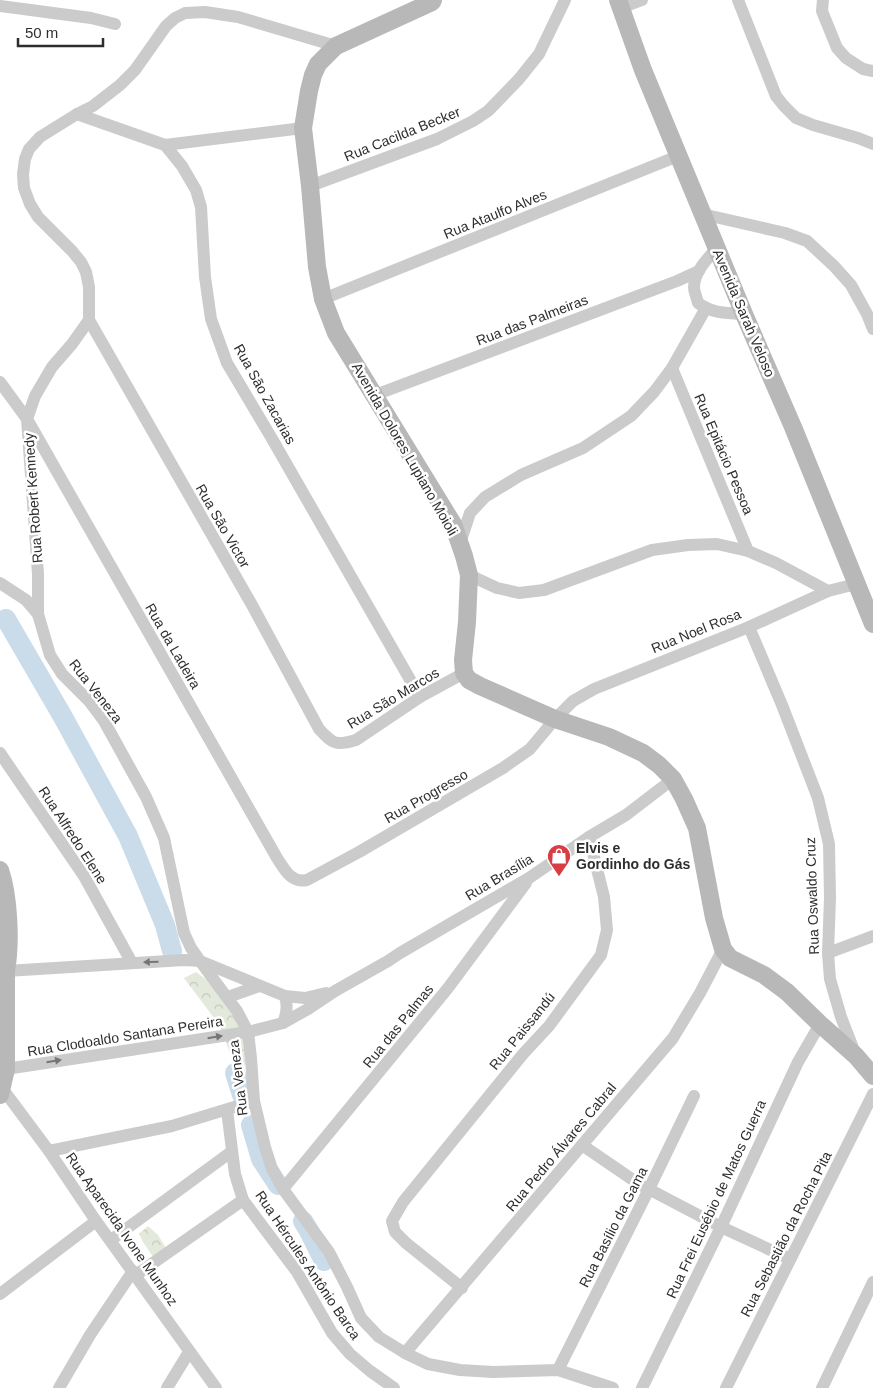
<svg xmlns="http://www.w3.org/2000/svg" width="873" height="1388" font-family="Helvetica,sans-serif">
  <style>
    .forest { fill: url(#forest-crowns) }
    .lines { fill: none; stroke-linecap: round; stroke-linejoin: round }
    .river { stroke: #cadce9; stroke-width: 20 }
    .street { stroke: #cbcbcb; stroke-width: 12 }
    .secondary { stroke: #b8b8b8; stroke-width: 18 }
    .oneway { fill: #757575 }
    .labels { text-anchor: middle; stroke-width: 5; stroke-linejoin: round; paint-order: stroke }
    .street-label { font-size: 14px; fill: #2e2e2e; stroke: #fff }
    .poi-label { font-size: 14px; font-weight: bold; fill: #2e2e2e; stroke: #fff; text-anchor: start }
  </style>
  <defs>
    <pattern id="forest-crowns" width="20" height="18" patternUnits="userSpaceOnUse" patternTransform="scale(1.25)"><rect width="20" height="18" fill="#e3eadc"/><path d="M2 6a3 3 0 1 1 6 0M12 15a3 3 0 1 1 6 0" fill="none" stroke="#c3c9bd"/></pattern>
  </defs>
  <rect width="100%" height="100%" fill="#fff"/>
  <g class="forest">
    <polygon points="196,972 215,986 239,1025 249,1048 246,1063 238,1075 220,1026 184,978"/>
    <polygon points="148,1226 158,1235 166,1248 153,1257 143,1242 139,1234"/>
  </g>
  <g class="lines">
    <g class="river">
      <polyline points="6,619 63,717 128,836 165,925 172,951"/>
      <polyline points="235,1073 242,1095"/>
      <polyline points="251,1125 261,1159 278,1185"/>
      <polyline points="303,1221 309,1231 324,1261"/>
    </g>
    <g class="street">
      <polyline points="738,0 776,96 784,106 796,118 813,125 858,138 873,144"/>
      <polyline points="823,0 822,11 837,48 846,58 863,69 873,71"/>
      <polyline points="0,6 91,18 115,24"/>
      <polyline points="621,8 642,0"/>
      <polyline points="77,114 165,145 182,166 196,190 201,207 205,277 211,319 227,363 271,437 420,697"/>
      <polyline points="165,145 303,128"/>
      <polyline points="310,186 437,139 473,121 488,111 519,79 539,54 565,0"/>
      <polyline points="702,214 785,233 807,241 834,266 851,285 867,314 873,329"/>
      <path d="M717,248C708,258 694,272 694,287C694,292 697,298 698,303C714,314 725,313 744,314"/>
      <polyline points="323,299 678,156"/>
      <path d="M89,320L252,605L319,729C333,744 336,746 356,740L420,697L464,673"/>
      <polyline points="672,368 748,551"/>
      <path d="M0,382L27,419L277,858C285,870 291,883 307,880L359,852L503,768L530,749L555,719L573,701L594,689L749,627L828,591L856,584"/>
      <polyline points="375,395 677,281 699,271"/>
      <polyline points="460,543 470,513 485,497 521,475 583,448 631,416 654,392 672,368 706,308"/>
      <polyline points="469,575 497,588 519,593 544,590 652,550 688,545 717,544 748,551 776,563 828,591"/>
      <polyline points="0,583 26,600 38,614 50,655 62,674 89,701 104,721 146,797 164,838 184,933 191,948 200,961 237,1011 248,1032 251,1058 254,1101 265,1147 272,1169 283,1189 329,1252 347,1287 361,1318 379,1337 405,1353 428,1364 460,1370 493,1372 558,1370 613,1388"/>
      <polyline points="38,614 38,574 27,419 35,396 52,367 72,344 89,320 89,287 86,272 81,262 72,251 38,217 30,204 24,188 23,174 25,159 29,149 40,137 77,114 93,106 120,85 135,70 166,26 175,18 185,13 205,12 238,17 336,46"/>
      <polyline points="749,627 782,705 818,798 829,844 830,898 828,953 830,979 841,1017 855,1053"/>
      <polyline points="0,753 84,876 132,963"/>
      <polyline points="828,953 873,936"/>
      <polyline points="6,971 184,960 200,961 285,996 305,998 326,993"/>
      <polyline points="228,997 259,986"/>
      <path d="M283,1023C287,1014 288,1006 285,996"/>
      <polyline points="6,1069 248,1032 283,1023 308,1009 335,991 388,961 400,953 529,878 589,837 626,815 673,779"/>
      <polyline points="2,1088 49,1151 96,1221 216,1388"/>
      <polyline points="227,1110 235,1174 243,1200 297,1272 332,1333 350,1354 370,1371 394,1388"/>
      <polyline points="582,1145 639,1184 721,1227 790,1259"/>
      <polyline points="49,1151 172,1126 254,1101"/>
      <polyline points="283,1189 448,988 526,883"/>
      <polyline points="111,1240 231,1152"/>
      <polyline points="136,1275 243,1200"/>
      <polyline points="462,1288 406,1243 395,1232 392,1221 403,1202 523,1054 549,1026 601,955 607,930 604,897 589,837"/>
      <polyline points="0,1294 96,1221"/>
      <polyline points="405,1353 673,1038 700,993 723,949"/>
      <polyline points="558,1370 649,1189 694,1096"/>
      <polyline points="59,1388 90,1335 133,1271"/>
      <polyline points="167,1388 189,1352"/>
      <polyline points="642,1388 721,1227 798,1062 820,1024"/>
      <polyline points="726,1388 873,1094"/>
      <polyline points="822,1388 873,1282"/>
    </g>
    <g class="secondary">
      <polyline points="433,0 432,2 336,46 318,64 313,75 309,91 303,128 310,186 317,267 323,299 336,333 453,524 464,556 469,575 467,622 463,660 464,673 469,680 480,686 555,719 609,737 643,753 659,765 673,779 684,799 697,828 714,918 723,949 730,958 764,975 787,992 820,1024 856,1056 873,1076"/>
      <polyline points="618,0 643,70 744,314 793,427 873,624"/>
      <path d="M0,870C9,896 11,943 6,971V1069L0,1095"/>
    </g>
  </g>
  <defs><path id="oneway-solid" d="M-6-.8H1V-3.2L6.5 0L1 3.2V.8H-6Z" transform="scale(1.25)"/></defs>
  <g class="oneway">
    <use href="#oneway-solid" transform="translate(151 962) rotate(178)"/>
    <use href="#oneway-solid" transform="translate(215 1037) rotate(-9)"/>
    <use href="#oneway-solid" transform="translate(54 1061) rotate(-9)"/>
  </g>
  <defs>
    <g id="shop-pin" transform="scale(1.25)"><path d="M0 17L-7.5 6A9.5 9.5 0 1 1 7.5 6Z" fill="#d73d43" stroke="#fff"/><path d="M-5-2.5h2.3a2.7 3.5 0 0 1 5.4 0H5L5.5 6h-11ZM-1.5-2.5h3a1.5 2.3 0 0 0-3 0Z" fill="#fff"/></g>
  </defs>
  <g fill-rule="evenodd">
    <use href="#shop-pin" x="559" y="856"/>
  </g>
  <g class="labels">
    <g class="street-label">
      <text transform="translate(402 134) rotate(-22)" y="5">Rua Cacilda Becker</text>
      <text transform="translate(495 214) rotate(-22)" y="5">Rua Ataulfo Alves</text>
      <text transform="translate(744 313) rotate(67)" y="5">Avenida Sarah Veloso</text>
      <text transform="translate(532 320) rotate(-21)" y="5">Rua das Palmeiras</text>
      <text transform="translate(265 394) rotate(61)" y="5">Rua São Zacarias</text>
      <text transform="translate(405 449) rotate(60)" y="5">Avenida Dolores Lupiano Moioli</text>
      <text transform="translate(724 454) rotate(67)" y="5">Rua Epitácio Pessoa</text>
      <text transform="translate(33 498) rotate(-94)" y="5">Rua Robert Kennedy</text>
      <text transform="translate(223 526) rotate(60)" y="5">Rua São Victor</text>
      <text transform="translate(696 631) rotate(-22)" y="5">Rua Noel Rosa</text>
      <text transform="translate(173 646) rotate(60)" y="5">Rua da Ladeira</text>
      <text transform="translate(96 691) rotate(52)" y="5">Rua Veneza</text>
      <text transform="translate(393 698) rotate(-31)" y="5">Rua São Marcos</text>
      <text transform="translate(426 796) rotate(-30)" y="5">Rua Progresso</text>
      <text transform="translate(73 835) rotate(57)" y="5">Rua Alfredo Elene</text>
      <text transform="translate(499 877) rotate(-31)" y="5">Rua Brasília</text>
      <text transform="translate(812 896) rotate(-92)" y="5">Rua Oswaldo Cruz</text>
      <text transform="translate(398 1026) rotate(-51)" y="5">Rua das Palmas</text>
      <text transform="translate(522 1031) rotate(-51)" y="5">Rua Paissandú</text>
      <text transform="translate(125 1036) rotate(-9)" y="5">Rua Clodoaldo Santana Pereira</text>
      <text transform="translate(238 1078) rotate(-97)" y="5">Rua Veneza</text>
      <text transform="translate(561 1147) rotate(-50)" y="5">Rua Pedro Álvares Cabral</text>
      <text transform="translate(716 1199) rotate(-65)" y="5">Rua Frei Eusébio de Matos Guerra</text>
      <text transform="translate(613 1227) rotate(-63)" y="5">Rua Basílio da Gama</text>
      <text transform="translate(122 1229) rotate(55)" y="5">Rua Aparecida Ivone Munhoz</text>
      <text transform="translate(786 1234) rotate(-63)" y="5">Rua Sebastião da Rocha Pita</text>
      <text transform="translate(308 1265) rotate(56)" y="5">Rua Hércules Antônio Barca</text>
    </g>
    <g class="poi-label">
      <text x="576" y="853">Elvis e<tspan x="576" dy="16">Gordinho do Gás</tspan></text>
    </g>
  </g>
  <path d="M18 38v8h85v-8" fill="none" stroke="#2e2e2e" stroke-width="2.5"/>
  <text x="25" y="38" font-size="15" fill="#2e2e2e" stroke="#ffffff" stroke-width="4" paint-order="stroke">50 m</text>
</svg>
